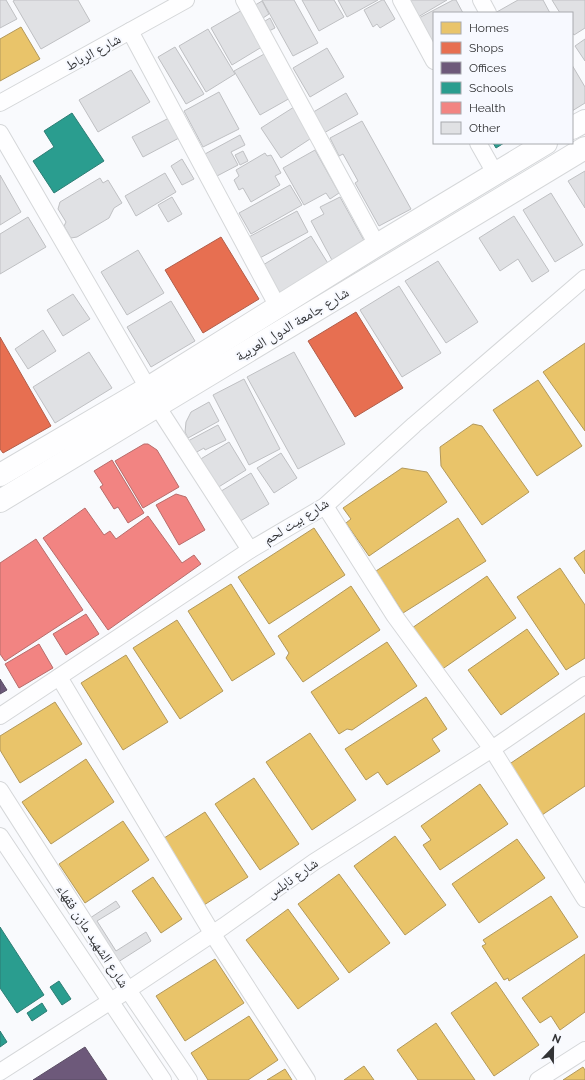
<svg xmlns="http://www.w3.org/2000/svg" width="585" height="1080" font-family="Raleway,'Noto Naskh Arabic',sans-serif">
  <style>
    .homes { fill: #e9c46a; stroke: #b2985a }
    .shops { fill: #e76f51; stroke: #b15d49 }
    .offices { fill: #6d597a; stroke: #5b4e65 }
    .schools { fill: #2a9d8f; stroke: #2c7d74 }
    .health { fill: #f28482; stroke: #b86c6b }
    .building { fill: #e0e1e4; stroke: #bfc0c3 }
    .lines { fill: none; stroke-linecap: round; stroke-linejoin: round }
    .minor-casing { stroke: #d5d7d9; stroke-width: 18 }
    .secondary-casing { stroke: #d5d7d9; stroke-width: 24 }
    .minor { stroke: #fefeff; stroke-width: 16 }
    .secondary { stroke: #fefeff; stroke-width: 22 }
    .labels { text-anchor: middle; stroke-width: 4; stroke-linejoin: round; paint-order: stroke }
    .street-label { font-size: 14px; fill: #323335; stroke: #f7f9ff }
  </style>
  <rect width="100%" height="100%" fill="#f9fafd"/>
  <g class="homes">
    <polygon points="21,27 40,59 0,81 0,39"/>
    <polygon points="585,343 585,431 543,372"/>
    <polygon points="538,380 582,446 537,476 493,410"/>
    <polygon points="473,424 482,426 529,492 482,525 441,466 440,447"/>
    <polygon points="402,468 427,472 447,502 369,556 346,523 351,519 343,508"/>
    <polygon points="458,518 486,561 403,613 376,571"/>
    <polygon points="314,528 345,575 269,624 238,577"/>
    <polygon points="585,550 585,574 574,558"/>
    <polygon points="560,568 585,605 585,658 566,670 517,597"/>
    <polygon points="487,576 516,618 441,670 412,628"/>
    <polygon points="231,584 275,654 232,681 188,611"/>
    <polygon points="351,586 380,630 303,682 286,658 289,653 278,636"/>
    <polygon points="177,620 223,691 180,719 133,648"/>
    <polygon points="527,629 559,674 501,715 468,670"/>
    <polygon points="387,642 417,686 352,730 347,729 339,734 311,692"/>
    <polygon points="126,655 168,722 123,750 81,683"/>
    <polygon points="426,697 447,729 432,739 440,751 387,785 378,772 366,780 345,749"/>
    <polygon points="55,702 82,744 20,783 0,750 0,736"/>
    <polygon points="585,713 585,786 542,815 508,765"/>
    <polygon points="310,733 356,800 312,830 266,762"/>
    <polygon points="86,759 114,802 51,844 22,802"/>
    <polygon points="254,778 299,844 260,870 215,804"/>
    <polygon points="480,784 508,824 440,870 423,845 431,840 421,826"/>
    <polygon points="205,812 248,877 204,905 161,840"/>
    <polygon points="123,821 149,860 85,903 59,864"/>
    <polygon points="395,836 446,905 405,935 354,866"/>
    <polygon points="517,839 545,878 479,923 452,884"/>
    <polygon points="339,874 390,943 349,973 298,904"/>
    <polygon points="153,877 182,919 161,933 132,891"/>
    <polygon points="551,896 578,937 509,981 508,978 504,980 482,946 486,944 483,940"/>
    <polygon points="288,909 339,979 298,1009 246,940"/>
    <polygon points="585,954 585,1012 560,1030 551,1016 540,1023 522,998"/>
    <polygon points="215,959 244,1003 185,1041 156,996"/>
    <polygon points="496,982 539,1045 494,1076 451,1013"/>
    <polygon points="249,1016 278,1060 248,1080 208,1080 191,1053"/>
    <polygon points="436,1023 475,1080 418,1080 397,1050"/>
    <polygon points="364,1066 374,1080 344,1080"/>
    <polygon points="583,1067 585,1070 585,1080 563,1080"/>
    <polygon points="285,1069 292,1080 267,1080"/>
  </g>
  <g class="shops">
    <polygon points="221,237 259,299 203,333 165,270"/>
    <polygon points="356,312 403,388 355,417 308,341"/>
    <polygon points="0,337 51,426 3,453 0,449"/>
  </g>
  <g class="offices">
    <polygon points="0,679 7,690 0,694"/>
    <polygon points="85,1047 107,1080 33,1080"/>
  </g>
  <g class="schools">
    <polygon points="72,113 104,161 54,193 33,161 54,147 44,131"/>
    <polygon points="493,143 504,143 496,148"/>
    <polygon points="0,927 44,995 17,1013 0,988"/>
    <polygon points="59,981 71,999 62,1005 50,987"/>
    <polygon points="42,1003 47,1011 32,1021 27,1013"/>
    <polygon points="0,1031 7,1042 0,1047"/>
  </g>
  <g class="health">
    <polygon points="144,444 148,444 157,450 179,487 143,508 115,461"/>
    <polygon points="112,460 144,513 128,523 118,507 114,509 100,487 103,485 94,471"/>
    <polygon points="176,494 186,497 205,530 179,545 156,505"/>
    <polygon points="85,508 104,535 110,531 116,539 148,516 182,563 194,555 201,564 108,630 43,538"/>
    <polygon points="36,539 83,610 5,661 0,654 0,563"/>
    <polygon points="86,614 99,634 66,655 53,634"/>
    <polygon points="39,644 53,668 19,688 5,664"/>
  </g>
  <g class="building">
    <polygon points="0,0 6,0 17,19 0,28"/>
    <polygon points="15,0 78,0 90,21 41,49 13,1"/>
    <polygon points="262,0 294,0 318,43 293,56"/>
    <polygon points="302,0 334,0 344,17 319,31"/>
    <polygon points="338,0 378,0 347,17"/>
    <polygon points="382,0 384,0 395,19 380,28 377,24 373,27 364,10"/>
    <polygon points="407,0 447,0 418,17"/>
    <polygon points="453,0 456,0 463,13 434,13 434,49 417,19"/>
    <polygon points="518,0 543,0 550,13 495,13"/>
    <polygon points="552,0 585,0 585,28 574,35 572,32 572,13 560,13"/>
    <polygon points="262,1 269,14 260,20 252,7"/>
    <polygon points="244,9 265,45 232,65 211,28"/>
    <polygon points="270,18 275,28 265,33 260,24"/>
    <polygon points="208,29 235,74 206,92 179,46"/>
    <polygon points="585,39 585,61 575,46"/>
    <polygon points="175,47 204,94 186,104 158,57"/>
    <polygon points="327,48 344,77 310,97 293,68"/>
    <polygon points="266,53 292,97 260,115 234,71"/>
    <polygon points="572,65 585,87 585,103 572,111"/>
    <polygon points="131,70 150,102 98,132 79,100"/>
    <polygon points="219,92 239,129 203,147 184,111"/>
    <polygon points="346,93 358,114 322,134 310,114"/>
    <polygon points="294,107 313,137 281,158 261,128"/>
    <polygon points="169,118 179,138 143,157 132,137"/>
    <polygon points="362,121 411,209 379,226 355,183 358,181 343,154 339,156 330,138"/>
    <polygon points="240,135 245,145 231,152 238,165 217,176 205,154"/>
    <polygon points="315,150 339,193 330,199 326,193 304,205 283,168"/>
    <polygon points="243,151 248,161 240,165 235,155"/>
    <polygon points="265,153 267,156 271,155 281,173 275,176 280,185 251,202 243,188 239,190 234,180 239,176 236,170"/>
    <polygon points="182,159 194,179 182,185 171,166"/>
    <polygon points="585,171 585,208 568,181"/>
    <polygon points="165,173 176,192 136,216 125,196"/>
    <polygon points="0,175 21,212 0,225"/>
    <polygon points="100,178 103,183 108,180 122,203 114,208 109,218 77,237 71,238 64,226 66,222 58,209 60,202"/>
    <polygon points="290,185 302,205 251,234 239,213"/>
    <polygon points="551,193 583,245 555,262 523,210"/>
    <polygon points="172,197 182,214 168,222 158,205"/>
    <polygon points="340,197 366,244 333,262 311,221 324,214 320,207"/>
    <polygon points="297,211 308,232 258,259 247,238"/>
    <polygon points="514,216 549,271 532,282 518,259 500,271 479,238"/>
    <polygon points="28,217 46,247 0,274 0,234"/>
    <polygon points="311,236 329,265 280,294 263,265"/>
    <polygon points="138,250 164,293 127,315 101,272"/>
    <polygon points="438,261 478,322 446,343 405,281"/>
    <polygon points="399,286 441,353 402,377 360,310"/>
    <polygon points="73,294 90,319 63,336 47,310"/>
    <polygon points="171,301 195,341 151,367 127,327"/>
    <polygon points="43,330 56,351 28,369 15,349"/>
    <polygon points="89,352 112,388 55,423 33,387"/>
    <polygon points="294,352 345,444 298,469 247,377"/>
    <polygon points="244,379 280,449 249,465 213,395"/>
    <polygon points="209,402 219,421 188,438 185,432 186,422 191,412"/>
    <polygon points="218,425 226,440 205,450 204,448 195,453 188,441"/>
    <polygon points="229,442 246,470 217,488 199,460"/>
    <polygon points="281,453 297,478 274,493 257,468"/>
    <polygon points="251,473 269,504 237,523 218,493"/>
    <polygon points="116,901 120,907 97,921 116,951 146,932 151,941 115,964 87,920"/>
  </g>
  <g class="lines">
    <g class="minor-casing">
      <g id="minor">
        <polyline points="244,0 377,245"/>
        <polyline points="401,0 434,61"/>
        <polyline points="481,0 488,13"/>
        <polyline points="130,31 278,307"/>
        <polyline points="0,103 186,0"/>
        <polyline points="0,133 148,388 157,406 250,550"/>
        <polyline points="478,143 495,173"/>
        <polyline points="325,506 394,615 492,749 585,899"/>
        <polyline points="59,677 212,933 307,1080"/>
        <polyline points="0,716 250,550 325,506 414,425 585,278"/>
        <polyline points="0,790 128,990 189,1080"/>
        <polyline points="0,836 163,1080"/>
        <polyline points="0,1072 128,990 224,926 314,862 492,749 585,685"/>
        <polyline points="538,1080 585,1050"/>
      </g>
    </g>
    <g class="secondary-casing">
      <g id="secondary">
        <polyline points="572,128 585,121"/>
        <polyline points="0,475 148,388 377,245 546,143"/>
        <polyline points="0,501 157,406 585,148"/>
      </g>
    </g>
    <use href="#minor" class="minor"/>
    <use href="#secondary" class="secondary"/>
  </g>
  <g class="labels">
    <g class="street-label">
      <text transform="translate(93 52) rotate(-29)" y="5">شارع الرباط</text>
      <text transform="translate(292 324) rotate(-31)" y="5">شارع جامعة الدول العربية</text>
      <text transform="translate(296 521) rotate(-32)" y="5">شارع بيت لحم</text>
      <text transform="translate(292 878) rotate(-35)" y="5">شارع نابلس</text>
      <text transform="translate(93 936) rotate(57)" y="5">شارع الشهيد مازن فقهاء</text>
    </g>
  </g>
  <rect x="433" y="12" width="140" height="132" fill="#f7f9ff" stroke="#a8aaae"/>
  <rect x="441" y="22" width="20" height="12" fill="#e9c46a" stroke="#a8aaae"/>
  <text x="469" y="32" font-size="12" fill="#323335">Homes</text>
  <rect x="441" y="42" width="20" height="12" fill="#e76f51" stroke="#a8aaae"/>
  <text x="469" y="52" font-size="12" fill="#323335">Shops</text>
  <rect x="441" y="62" width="20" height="12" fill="#6d597a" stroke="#a8aaae"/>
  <text x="469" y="72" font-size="12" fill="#323335">Offices</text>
  <rect x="441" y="82" width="20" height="12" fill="#2a9d8f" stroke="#a8aaae"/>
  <text x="469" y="92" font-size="12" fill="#323335">Schools</text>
  <rect x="441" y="102" width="20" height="12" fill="#f28482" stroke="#a8aaae"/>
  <text x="469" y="112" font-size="12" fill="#323335">Health</text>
  <rect x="441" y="122" width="20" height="12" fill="#e0e1e4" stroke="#a8aaae"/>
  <text x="469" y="132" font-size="12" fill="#323335">Other</text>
  <g transform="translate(553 1048) rotate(22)" stroke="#f7f9ff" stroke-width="3" paint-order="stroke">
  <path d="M0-3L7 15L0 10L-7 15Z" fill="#323335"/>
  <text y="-6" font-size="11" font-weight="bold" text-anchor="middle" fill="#323335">N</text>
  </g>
</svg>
